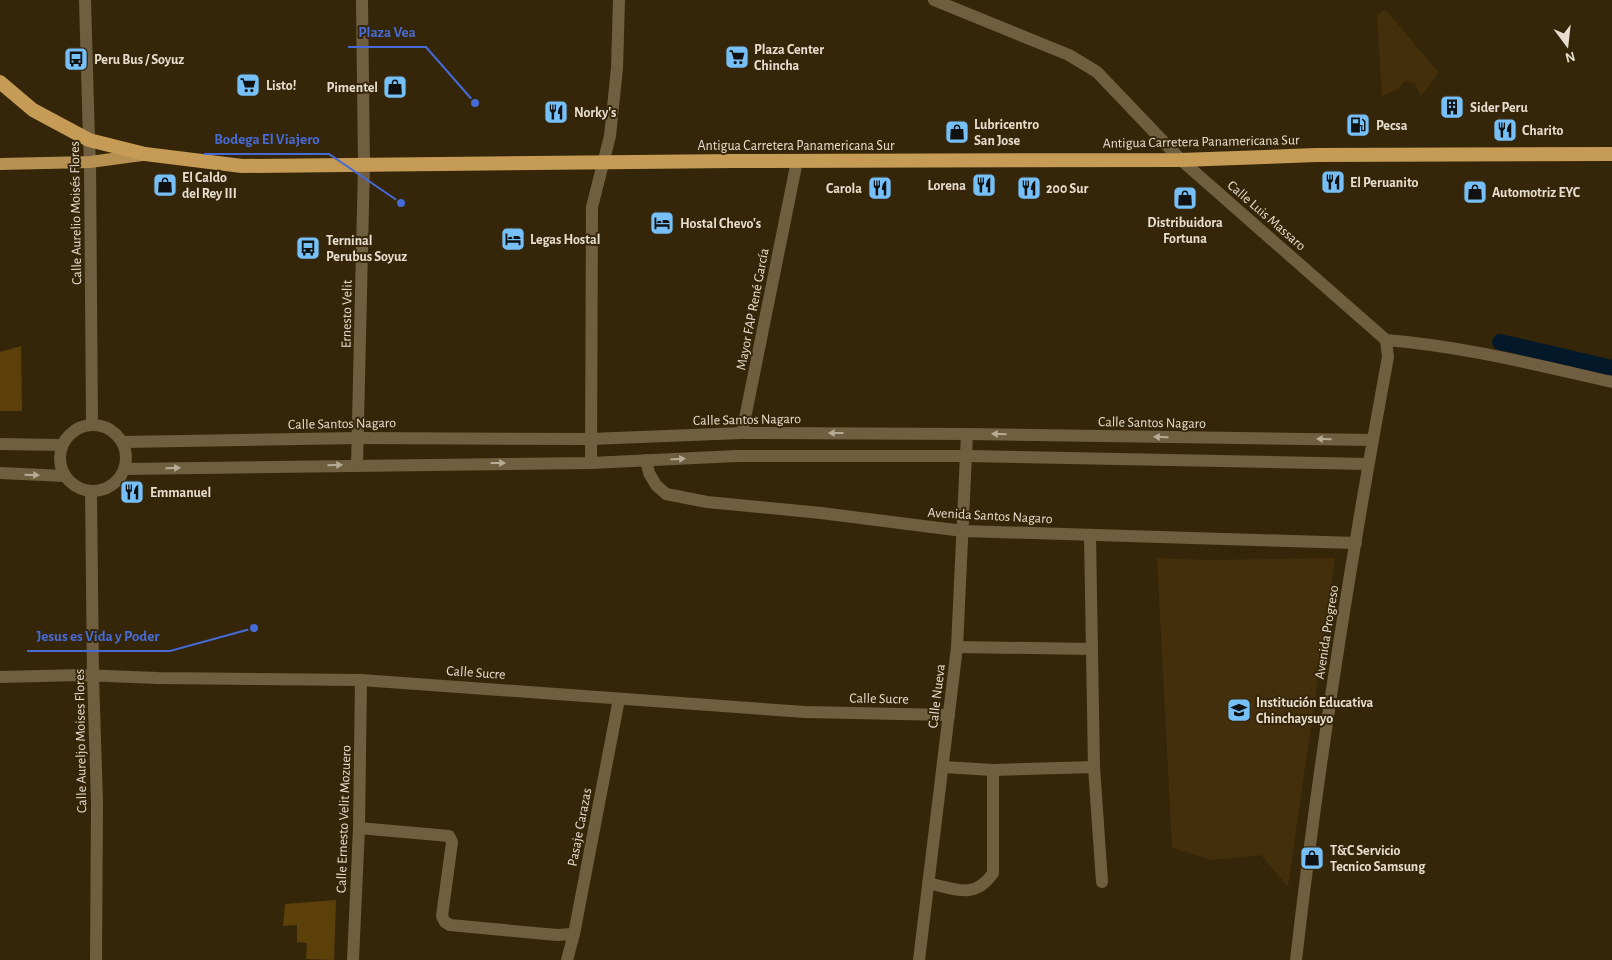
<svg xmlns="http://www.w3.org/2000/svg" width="1612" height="960" font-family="'Alegreya Sans',sans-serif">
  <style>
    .built { fill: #432f0b }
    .green { fill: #5b4009 }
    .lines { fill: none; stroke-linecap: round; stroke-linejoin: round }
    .canal { stroke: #031929; stroke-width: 16 }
    .minor { stroke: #705e40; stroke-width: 12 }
    .tertiary { stroke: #705e40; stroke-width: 12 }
    .primary { stroke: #b79152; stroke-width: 12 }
    .trunk { stroke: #c59b55; stroke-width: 14 }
    .oneway { fill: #b8ab96 }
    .labels { text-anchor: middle; stroke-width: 4; stroke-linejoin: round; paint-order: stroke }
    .poi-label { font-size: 14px; font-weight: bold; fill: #e8decf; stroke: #35260a; text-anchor: start }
    .street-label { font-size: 14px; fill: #e8decf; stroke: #35260a }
    .leader { fill: none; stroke: #466bd6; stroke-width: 2 }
    .callout-dot { fill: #466bd6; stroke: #35260a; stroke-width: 2 }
    .callout-label { font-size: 15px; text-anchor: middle; font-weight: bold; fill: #466bd6; stroke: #35260a; stroke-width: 4; stroke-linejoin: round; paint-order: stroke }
  </style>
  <rect width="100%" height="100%" fill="#35260a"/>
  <g class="built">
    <polygon points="1385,9 1439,73 1421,96 1415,83 1405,81 1398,89 1382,96 1377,15"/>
    <polygon points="1157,558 1210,560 1335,558 1288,887 1261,855 1213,860 1172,848"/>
  </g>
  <g class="green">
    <polygon points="21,346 22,411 0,411 0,352"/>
    <polygon points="336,900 334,960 306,959 307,943 297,942 297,925 283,926 285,904"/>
  </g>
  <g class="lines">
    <polyline class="canal" points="1500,342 1612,368"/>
    <g class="minor">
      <polyline points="85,0 89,140"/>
      <path d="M934,0L1069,55L1097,72L1181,160L1386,340C1462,346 1537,365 1612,382"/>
      <polyline points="742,433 797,161"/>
      <polyline points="122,442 358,438 590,439 742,433 967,434 1372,440"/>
      <polyline points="0,444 62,445"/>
      <polyline points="646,460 649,473 656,485 666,494 707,502 821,513 963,531 1356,543"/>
      <polyline points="591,463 592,207 610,136 617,68 619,0"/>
      <polyline points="357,465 364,165 362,0"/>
      <polyline points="124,469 591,463 737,456 967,456 1368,464"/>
      <polyline points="0,473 65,476"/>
      <polyline points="1090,535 1094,767 1102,882"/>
      <polyline points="957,647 1092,649"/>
      <polyline points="0,677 81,675 158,678 361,680 805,712 949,715"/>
      <polyline points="943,767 993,770 1094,767"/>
      <polyline points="359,828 449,836 452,842 442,916 445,922 450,925 557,935 574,934"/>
      <path d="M928,883C955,889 975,900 993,873V770"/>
      <polyline points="353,960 359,828 361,680"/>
      <polyline points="567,960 574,934 619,699"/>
      <polyline points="919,960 957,647 967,434"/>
      <path d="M1296,960C1319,758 1351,557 1388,357L1386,340"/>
    </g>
    <g class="tertiary">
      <polyline points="89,140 90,162 92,425"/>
      <circle cx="93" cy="458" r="33"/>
      <polyline points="91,491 93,676 97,802 96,960"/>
    </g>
    <polyline class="primary" points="0,164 90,162 142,155"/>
    <polyline class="trunk" points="0,82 33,110 89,140 145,154 242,166 734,161 1181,160 1317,155 1612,154"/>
  </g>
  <defs><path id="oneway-solid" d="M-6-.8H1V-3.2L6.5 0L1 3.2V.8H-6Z" transform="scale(1.25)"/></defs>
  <g class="oneway">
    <use href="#oneway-solid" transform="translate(836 433) rotate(-180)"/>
    <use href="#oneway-solid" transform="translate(999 434) rotate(-179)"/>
    <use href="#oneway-solid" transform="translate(1161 437) rotate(-179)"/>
    <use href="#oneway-solid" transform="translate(1324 439) rotate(-179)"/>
    <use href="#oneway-solid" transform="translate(678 459) rotate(-3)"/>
    <use href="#oneway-solid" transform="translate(498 463)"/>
    <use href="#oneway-solid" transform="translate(335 465) rotate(-1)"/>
    <use href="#oneway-solid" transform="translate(173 468) rotate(-1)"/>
    <use href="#oneway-solid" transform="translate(32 475) rotate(2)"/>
  </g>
  <defs>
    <g id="supermarket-square" transform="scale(1.25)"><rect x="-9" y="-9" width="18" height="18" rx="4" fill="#76c0f7" stroke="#35260a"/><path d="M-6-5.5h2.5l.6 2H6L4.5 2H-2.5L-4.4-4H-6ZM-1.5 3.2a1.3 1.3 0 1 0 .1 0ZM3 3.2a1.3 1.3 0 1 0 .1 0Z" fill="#111"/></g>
    <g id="bus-square" transform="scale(1.25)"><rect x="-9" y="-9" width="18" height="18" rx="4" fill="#76c0f7" stroke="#35260a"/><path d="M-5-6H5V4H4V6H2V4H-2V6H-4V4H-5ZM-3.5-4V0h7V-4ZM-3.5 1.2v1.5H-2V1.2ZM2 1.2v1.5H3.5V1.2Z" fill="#111"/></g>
    <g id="shop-square" transform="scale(1.25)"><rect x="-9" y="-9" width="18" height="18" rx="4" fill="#76c0f7" stroke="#35260a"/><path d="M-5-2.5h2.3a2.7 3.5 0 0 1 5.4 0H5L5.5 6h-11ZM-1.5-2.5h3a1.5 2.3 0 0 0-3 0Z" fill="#111"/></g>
    <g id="building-square" transform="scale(1.25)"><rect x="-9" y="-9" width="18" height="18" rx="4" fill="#76c0f7" stroke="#35260a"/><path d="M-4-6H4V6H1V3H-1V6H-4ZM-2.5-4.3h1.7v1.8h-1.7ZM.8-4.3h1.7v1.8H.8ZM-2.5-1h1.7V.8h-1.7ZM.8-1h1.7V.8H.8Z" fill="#111"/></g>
    <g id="restaurant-square" transform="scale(1.25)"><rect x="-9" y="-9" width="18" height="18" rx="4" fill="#76c0f7" stroke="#35260a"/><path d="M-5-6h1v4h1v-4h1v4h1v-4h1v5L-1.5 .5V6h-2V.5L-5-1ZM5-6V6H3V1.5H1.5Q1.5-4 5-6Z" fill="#111"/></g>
    <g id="fuel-square" transform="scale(1.25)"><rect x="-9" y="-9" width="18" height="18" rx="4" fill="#76c0f7" stroke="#35260a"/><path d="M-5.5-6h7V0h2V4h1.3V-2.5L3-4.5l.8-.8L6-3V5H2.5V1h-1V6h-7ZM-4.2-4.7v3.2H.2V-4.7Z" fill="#111"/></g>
    <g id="hotel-square" transform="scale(1.25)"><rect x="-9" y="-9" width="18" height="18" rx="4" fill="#76c0f7" stroke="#35260a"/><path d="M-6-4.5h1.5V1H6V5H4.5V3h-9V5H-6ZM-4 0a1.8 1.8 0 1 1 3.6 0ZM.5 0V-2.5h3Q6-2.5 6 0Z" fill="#111"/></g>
    <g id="school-square" transform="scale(1.25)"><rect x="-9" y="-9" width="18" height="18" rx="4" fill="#76c0f7" stroke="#35260a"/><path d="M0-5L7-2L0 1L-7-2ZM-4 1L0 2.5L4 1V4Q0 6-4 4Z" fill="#111"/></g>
  </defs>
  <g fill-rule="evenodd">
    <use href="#supermarket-square" x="737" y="57"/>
    <use href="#bus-square" x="76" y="59"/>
    <use href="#supermarket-square" x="248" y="85"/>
    <use href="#shop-square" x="395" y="87"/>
    <use href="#building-square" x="1452" y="107"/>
    <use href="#restaurant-square" x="556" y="112"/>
    <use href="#fuel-square" x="1358" y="125"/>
    <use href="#restaurant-square" x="1505" y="130"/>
    <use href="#shop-square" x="957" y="132"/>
    <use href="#restaurant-square" x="1333" y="182"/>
    <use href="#shop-square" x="165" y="185"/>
    <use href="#restaurant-square" x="984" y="185"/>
    <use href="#restaurant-square" x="880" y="188"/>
    <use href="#restaurant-square" x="1029" y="188"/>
    <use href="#shop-square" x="1475" y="192"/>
    <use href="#shop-square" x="1185" y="198"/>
    <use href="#hotel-square" x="662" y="223"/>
    <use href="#hotel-square" x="513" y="239"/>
    <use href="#bus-square" x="308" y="248"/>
    <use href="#restaurant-square" x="132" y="492"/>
    <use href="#school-square" x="1239" y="710"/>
    <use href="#shop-square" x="1312" y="858"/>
  </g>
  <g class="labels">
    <g class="poi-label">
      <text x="754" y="54">Plaza Center<tspan x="754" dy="16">Chincha</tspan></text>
      <text x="94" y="64">Peru Bus / Soyuz</text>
      <text x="266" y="90">Listo!</text>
      <text x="378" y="92" text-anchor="end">Pimentel</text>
      <text x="1470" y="112">Sider Peru</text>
      <text x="574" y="117">Norky's</text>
      <text x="974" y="129">Lubricentro<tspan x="974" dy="16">San Jose</tspan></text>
      <text x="1376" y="130">Pecsa</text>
      <text x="1522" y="135">Charito</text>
      <text x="182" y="182">El Caldo<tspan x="182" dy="16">del Rey III</tspan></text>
      <text x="1350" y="187">El Peruanito</text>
      <text x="966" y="190" text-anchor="end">Lorena</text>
      <text x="862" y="193" text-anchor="end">Carola</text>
      <text x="1046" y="193">200 Sur</text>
      <text x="1492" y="197">Automotriz EYC</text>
      <text x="1185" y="227" text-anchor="middle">Distribuidora<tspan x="1185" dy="16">Fortuna</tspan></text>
      <text x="680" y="228">Hostal Chevo's</text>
      <text x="530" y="244">Legas Hostal</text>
      <text x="326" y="245">Terninal<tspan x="326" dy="16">Perubus Soyuz</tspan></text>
      <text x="150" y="497">Emmanuel</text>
      <text x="1256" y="707">Institución Educativa<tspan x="1256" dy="16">Chinchaysuyo</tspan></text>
      <text x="1330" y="855">T&amp;C Servicio<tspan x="1330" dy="16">Tecnico Samsung</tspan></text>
    </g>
    <g class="street-label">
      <text transform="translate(1201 141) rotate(-1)" y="5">Antigua Carretera Panamericana Sur</text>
      <text x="796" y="150">Antigua Carretera Panamericana Sur</text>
      <text transform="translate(75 213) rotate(-91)" y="5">Calle Aurelio Moisés Flores</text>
      <text transform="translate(1267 215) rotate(41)" y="5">Calle Luis Massaro</text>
      <text transform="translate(752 309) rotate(-79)" y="5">Mayor FAP René García</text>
      <text transform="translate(346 314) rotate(-89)" y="5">Ernesto Velit</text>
      <text transform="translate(747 419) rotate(-1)" y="5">Calle Santos Nagaro</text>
      <text transform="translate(1152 422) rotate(1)" y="5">Calle Santos Nagaro</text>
      <text transform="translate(342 423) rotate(-1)" y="5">Calle Santos Nagaro</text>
      <text transform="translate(990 515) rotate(3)" y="5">Avenida Santos Nagaro</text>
      <text transform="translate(1326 632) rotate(-81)" y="5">Avenida Progreso</text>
      <text transform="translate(476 672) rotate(4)" y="5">Calle Sucre</text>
      <text transform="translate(936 696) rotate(-83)" y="5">Calle Nueva</text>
      <text transform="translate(879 698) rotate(1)" y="5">Calle Sucre</text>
      <text transform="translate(80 741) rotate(-91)" y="5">Calle Aureljo Moises Flores</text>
      <text transform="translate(343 819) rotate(-88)" y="5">Calle Ernesto Velit Mozuero</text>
      <text transform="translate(579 827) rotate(-79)" y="5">Pasaje Carazas</text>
    </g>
  </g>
  <path class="leader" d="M475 103L426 47H348M401 203L329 154H204M254 628L170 651H27"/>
  <g class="callout-dot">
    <circle cx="475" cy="103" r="5"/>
    <circle cx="401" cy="203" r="5"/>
    <circle cx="254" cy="628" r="5"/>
  </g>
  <g class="callout-label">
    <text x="387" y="37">Plaza Vea</text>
    <text x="267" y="144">Bodega El Viajero</text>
    <text x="98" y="641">Jesus es Vida y Poder</text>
  </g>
  <g transform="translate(1567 45) rotate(165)" stroke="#35260a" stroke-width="4" paint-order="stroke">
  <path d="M0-4L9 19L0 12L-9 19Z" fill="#e8decf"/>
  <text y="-8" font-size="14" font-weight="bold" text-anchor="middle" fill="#e8decf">N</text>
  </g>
</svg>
